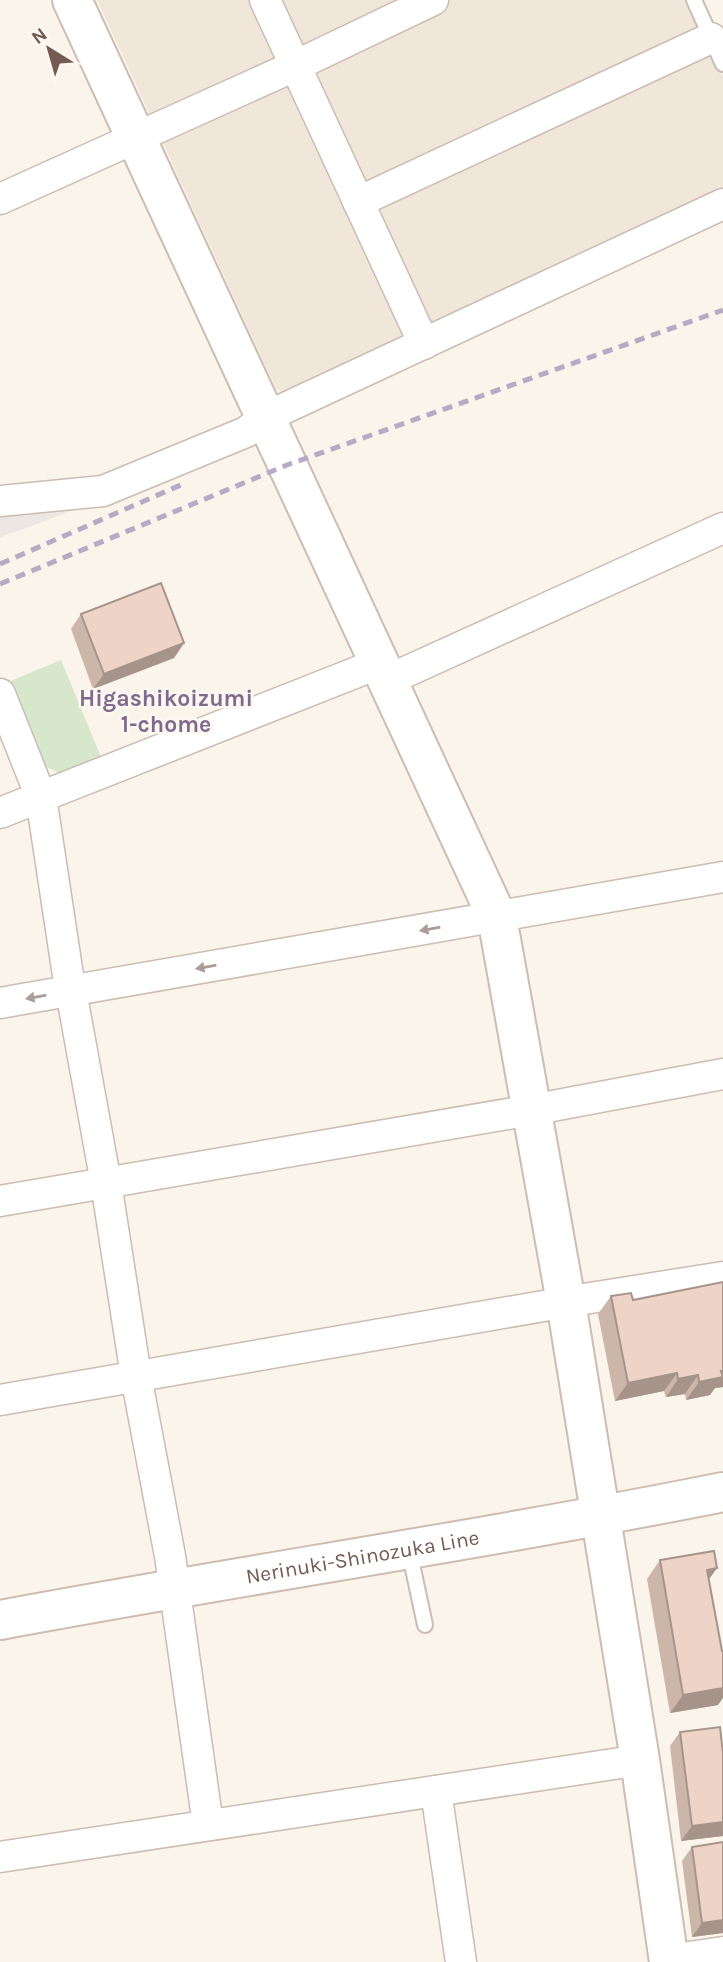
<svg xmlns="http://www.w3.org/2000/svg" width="723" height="1962" font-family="Karla,sans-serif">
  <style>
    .residential { fill: #f1e6da }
    .industrial { fill: #ece7e3 }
    .green { fill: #d7e7cb }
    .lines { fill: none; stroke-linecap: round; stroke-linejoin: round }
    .lane-casing { stroke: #ccbcb2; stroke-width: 18 }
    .street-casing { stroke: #ccbcb2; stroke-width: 33 }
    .secondary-casing { stroke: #cebcb0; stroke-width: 42 }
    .lane { stroke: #fff; stroke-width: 14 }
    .street { stroke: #fff; stroke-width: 30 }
    .secondary { stroke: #fff; stroke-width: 38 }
    .rail { stroke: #b7aac4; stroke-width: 5; stroke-dasharray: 10 7; stroke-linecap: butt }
    .wall { fill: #ccb6aa }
    .shaded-wall { fill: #a6948b }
    .building { fill: #edd4c6; stroke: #a6948b; stroke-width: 2 }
    .oneway { fill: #ab9d97 }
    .labels { text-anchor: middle; stroke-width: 5; stroke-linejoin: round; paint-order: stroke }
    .street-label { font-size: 21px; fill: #735b51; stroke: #fdf8f1 }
    .neighbourhood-label { font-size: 23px; font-weight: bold; fill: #80698e; stroke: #fdf8f1 }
  </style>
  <rect width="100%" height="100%" fill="#faf4eb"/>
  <polygon class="residential" points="97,0 688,0 723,77 723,197 292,396 276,389"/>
  <polygon class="industrial" points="105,498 21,530 0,537 0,509"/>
  <polygon class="green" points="61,660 101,757 60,774 42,764 8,682"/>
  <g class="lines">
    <g class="lane-casing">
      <g id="lane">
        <polyline points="694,0 723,64"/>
        <polyline points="409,1550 425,1625"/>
      </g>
    </g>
    <g class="street-casing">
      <g id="street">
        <polyline points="265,0 424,344"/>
        <polyline points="0,199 297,65 433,0"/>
        <polyline points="358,202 711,38"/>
        <polyline points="0,501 103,491 246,432 266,417 723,204"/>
        <polyline points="388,680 723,528"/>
        <polyline points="0,694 41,797 67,969 106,1183 136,1376 170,1556 208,1825"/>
        <polyline points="0,813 380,663"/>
        <polyline points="0,1003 723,877"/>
        <polyline points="0,1201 531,1110 723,1074"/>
        <polyline points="0,1400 584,1299 723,1277"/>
        <polyline points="436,1791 461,1962"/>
        <polyline points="0,1857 640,1760"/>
        <polyline points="669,1960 723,1952"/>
      </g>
    </g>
    <g class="secondary-casing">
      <g id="secondary">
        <polyline points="72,0 497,917 566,1302 640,1760 669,1962"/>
        <path id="s1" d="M0,1620C241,1575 483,1540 723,1492"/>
      </g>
    </g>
    <use href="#lane" class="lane"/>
    <use href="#street" class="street"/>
    <use href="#secondary" class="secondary"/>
    <g class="rail">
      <polyline points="0,564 183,484"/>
      <polyline points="0,584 287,465 723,310"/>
    </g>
  </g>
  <g class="wall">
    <polygon points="81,614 184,643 174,658 93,689 71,629"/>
    <polygon points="723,1282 723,1387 715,1388 710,1395 686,1400 685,1394 666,1397 664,1391 615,1401 598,1314 611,1296 633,1300"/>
    <polygon points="660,1560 717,1568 709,1579 722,1651 718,1705 670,1713 647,1579"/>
    <polygon points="680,1732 723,1754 723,1836 681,1841 670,1746"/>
    <polygon points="723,1842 723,1933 692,1937 682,1861 692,1847"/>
  </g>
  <g class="shaded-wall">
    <polygon points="184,643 174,658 93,689 104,674"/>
    <polygon points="723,1371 723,1387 715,1388 710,1395 686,1400 699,1382"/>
    <polygon points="677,1373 664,1391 615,1401 628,1383"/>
    <polygon points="698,1375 685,1394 666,1397 678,1379"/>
    <polygon points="717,1568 704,1586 707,1570"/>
    <polygon points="723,1688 723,1698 718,1705 670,1713 683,1695"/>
    <polygon points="723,1822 723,1836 681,1841 692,1826"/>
    <polygon points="723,1920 723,1933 692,1937 702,1923"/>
  </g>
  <g class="building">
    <polygon points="161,583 184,643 104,674 81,614"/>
    <polygon points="723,1282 723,1371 721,1371 723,1377 699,1382 698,1375 678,1379 677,1373 628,1383 611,1296 631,1293 633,1300"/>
    <polygon points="714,1551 717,1568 707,1570 722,1651 723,1651 723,1688 683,1695 660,1560"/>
    <polygon points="720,1727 723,1754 723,1822 692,1826 680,1732"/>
    <polygon points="723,1842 723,1920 702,1923 692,1847"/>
  </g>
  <defs><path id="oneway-solid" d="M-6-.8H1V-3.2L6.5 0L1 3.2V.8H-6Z" transform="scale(1.75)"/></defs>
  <g class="oneway">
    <use href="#oneway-solid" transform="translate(430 929) rotate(170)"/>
    <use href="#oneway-solid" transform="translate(206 967) rotate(170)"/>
    <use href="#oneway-solid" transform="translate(36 997) rotate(170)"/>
  </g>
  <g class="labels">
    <g class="street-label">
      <text dy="7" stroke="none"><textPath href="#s1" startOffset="368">Nerinuki-Shinozuka Line</textPath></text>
    </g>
    <g class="neighbourhood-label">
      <text x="166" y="706">Higashikoizumi<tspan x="166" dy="26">1-chome</tspan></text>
    </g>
  </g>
  <g transform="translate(49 49) rotate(323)" stroke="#fdf8f1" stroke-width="5" paint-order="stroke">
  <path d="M0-5L12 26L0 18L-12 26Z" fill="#735b51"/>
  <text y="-10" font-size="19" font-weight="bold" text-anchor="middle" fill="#735b51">N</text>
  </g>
</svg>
